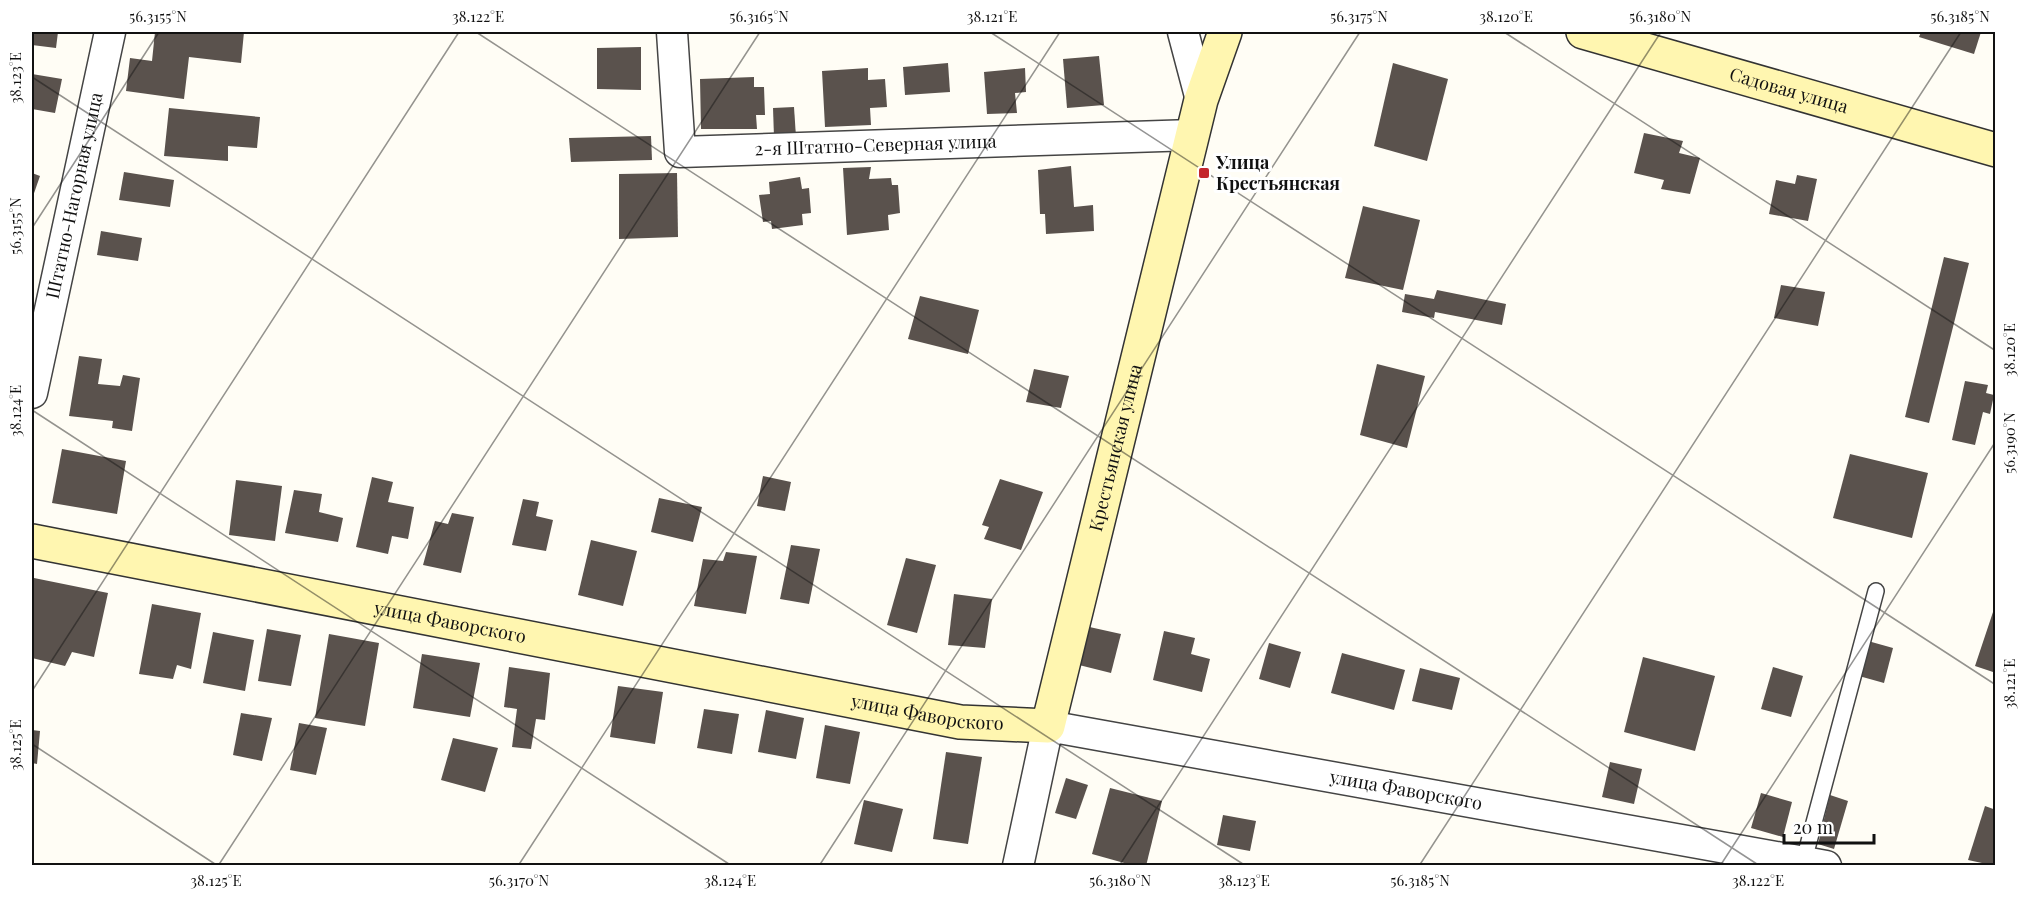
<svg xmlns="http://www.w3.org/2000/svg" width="2027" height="897" font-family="'Playfair Display',serif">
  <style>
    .building { fill: #5a524d }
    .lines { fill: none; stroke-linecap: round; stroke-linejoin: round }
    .lane-casing { stroke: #444; stroke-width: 18 }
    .street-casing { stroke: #444; stroke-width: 33 }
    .secondary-casing { stroke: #333; stroke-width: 36 }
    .lane { stroke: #fff; stroke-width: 15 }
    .street { stroke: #fff; stroke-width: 30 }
    .secondary { stroke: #fff6b0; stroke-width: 33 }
    .ticks { fill: none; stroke: #111; stroke-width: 1.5; stroke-opacity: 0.45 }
    .poi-dot { fill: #c4262e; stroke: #fff; stroke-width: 2 }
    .labels { text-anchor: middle; stroke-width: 6; stroke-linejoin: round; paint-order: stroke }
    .street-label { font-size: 18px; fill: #111; stroke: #fff }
    .poi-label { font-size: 18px; font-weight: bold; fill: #111; stroke: #fff; text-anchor: start }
    .neatline { fill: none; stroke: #111; stroke-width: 2 }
    .ticks-label { font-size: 15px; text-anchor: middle; fill: #111 }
  </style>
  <rect width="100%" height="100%" fill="#fffdf5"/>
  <g class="building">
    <polygon points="32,32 58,32 56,48 32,45"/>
    <polygon points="155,32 244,32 241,63 189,57 184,99 126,91 130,58 152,61"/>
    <polygon points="1921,32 1981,32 1974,54 1919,37"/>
    <polygon points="641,47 641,90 597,89 597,48"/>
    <polygon points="1099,56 1104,105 1067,108 1063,59"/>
    <polygon points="948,63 950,92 905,95 903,67"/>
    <polygon points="1393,63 1448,79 1427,161 1374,146"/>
    <polygon points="868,68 868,80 885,79 887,107 870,108 871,125 825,127 822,71"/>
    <polygon points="1025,68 1026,92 1015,93 1017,113 987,114 984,72"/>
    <polygon points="32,74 62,79 55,113 32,109"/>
    <polygon points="754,77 754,87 764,87 765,115 756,115 757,129 701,129 700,79"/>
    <polygon points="794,107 796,137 774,137 773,108"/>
    <polygon points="169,108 260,117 257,148 228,146 228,161 164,156"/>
    <polygon points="1644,133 1683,141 1679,153 1700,158 1690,194 1661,189 1664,180 1634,173"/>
    <polygon points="651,136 652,160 571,162 569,138"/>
    <polygon points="1071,166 1074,207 1093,205 1094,231 1046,234 1045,214 1040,214 1038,170"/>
    <polygon points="871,167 869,179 891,178 892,185 898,185 900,213 888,215 889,230 847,235 843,168"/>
    <polygon points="124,172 174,180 170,207 119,200"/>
    <polygon points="32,173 40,176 32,199"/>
    <polygon points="677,173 678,237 619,239 619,174"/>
    <polygon points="1797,175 1817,179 1808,221 1769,214 1776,180 1795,184"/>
    <polygon points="800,177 802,189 809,188 811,213 802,214 803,225 772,229 771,221 763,222 759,195 770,194 769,182"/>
    <polygon points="1363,206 1420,220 1403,290 1345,278"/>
    <polygon points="101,231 142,238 138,261 97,255"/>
    <polygon points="1944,257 1969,263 1929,423 1905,417"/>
    <polygon points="1781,285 1825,292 1818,326 1774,318"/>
    <polygon points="1437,290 1506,304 1502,325 1435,312 1434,318 1402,312 1405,294 1434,299"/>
    <polygon points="920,296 979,310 968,354 908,339"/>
    <polygon points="79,356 102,359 98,384 120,386 123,375 140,378 132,431 112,428 113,421 69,416"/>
    <polygon points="1377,364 1425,376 1407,448 1360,435"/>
    <polygon points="1034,369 1069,376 1061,408 1026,402"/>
    <polygon points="1965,381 1988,385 1986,393 1994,395 1990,414 1983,412 1975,445 1952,440"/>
    <polygon points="62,449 126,461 117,514 52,503"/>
    <polygon points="1850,454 1928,473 1912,538 1833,518"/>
    <polygon points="763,476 791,482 785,511 757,506"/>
    <polygon points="372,477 393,482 388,502 414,507 408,539 392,536 388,554 356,547"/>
    <polygon points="1000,479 1043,492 1021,550 984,539 989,527 982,525"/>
    <polygon points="236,480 282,486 275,541 229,535"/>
    <polygon points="294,490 322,494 319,512 343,518 338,542 285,533"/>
    <polygon points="659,498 702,507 693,542 651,532"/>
    <polygon points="523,499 539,502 536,516 553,520 546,551 512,545"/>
    <polygon points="452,513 474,517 461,573 423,565 435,521 448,524"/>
    <polygon points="591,540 637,551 623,606 578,595"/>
    <polygon points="791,545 820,549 809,604 780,599"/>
    <polygon points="726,552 757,556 746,614 694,606 703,559 723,561"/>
    <polygon points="906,558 936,565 917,633 887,625"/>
    <polygon points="34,578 108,593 94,657 72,652 65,666 32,658 32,591"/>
    <polygon points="954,594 992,599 985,648 948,645"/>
    <polygon points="152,604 201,613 191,669 177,665 173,679 139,674"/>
    <polygon points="1995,606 1996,606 1996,673 1975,666"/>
    <polygon points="1076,624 1121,634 1111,673 1067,662"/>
    <polygon points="267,629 301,635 291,686 258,681"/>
    <polygon points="1164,631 1195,638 1191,654 1210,659 1202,692 1153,680"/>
    <polygon points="213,632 254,640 245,691 203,683"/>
    <polygon points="329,634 379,643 365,726 315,718"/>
    <polygon points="1868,641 1893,648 1884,683 1859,676"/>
    <polygon points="1269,643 1301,652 1290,688 1259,679"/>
    <polygon points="1342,653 1405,670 1394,710 1331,693"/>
    <polygon points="422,654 480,663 470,717 413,708"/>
    <polygon points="1643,657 1715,676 1695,751 1624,732"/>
    <polygon points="509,667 550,673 545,720 536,719 531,749 512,747 517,709 504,707"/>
    <polygon points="1773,667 1803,676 1791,717 1761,709"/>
    <polygon points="1420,668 1460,678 1452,710 1412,701"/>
    <polygon points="618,686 663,692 655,744 610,737"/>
    <polygon points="704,709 739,714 732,754 697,748"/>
    <polygon points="766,710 804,718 796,759 758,752"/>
    <polygon points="241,713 272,718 262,761 233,755"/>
    <polygon points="299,723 327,728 316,775 290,770"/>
    <polygon points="825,725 860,732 850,784 816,778"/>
    <polygon points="32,730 40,731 37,764 32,763"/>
    <polygon points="453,738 498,748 485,792 441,780"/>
    <polygon points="946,752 982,757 968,844 933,839"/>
    <polygon points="1610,762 1642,769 1634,804 1602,797"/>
    <polygon points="1066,778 1088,785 1076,819 1055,813"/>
    <polygon points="1110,788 1162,801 1146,866 1135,866 1092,854"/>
    <polygon points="1761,793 1792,802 1783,837 1751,828"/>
    <polygon points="1830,795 1848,801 1834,849 1818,844"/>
    <polygon points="864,800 903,809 892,852 854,844"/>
    <polygon points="1985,806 1996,810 1996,866 1968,860"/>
    <polygon points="1223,815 1256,821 1250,851 1217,845"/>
  </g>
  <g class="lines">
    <g class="lane-casing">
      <polyline id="lane" points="1804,860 1876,591"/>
    </g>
    <g class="street-casing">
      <g id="street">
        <path id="s1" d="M672,32L680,152L1193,135"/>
        <polyline points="1183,32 1201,100"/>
        <path id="s2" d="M32,393L110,32"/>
        <path id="s3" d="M1018,866L1048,726L1826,866"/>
      </g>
    </g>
    <g class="secondary-casing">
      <g id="secondary">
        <path id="s4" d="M1583,32L1996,150"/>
        <path id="s5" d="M32,541L960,722L1048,726L1201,100L1225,32"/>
      </g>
    </g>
    <use href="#lane" class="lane"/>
    <use href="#street" class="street"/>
    <use href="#secondary" class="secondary"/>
  </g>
  <path class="ticks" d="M476,32L1760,866M990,32L1996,685M1504,32L1996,351M32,77L1246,866M32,228L159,32M32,410L732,866M32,691L459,32M32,744L218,866M218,866L760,32M518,866L1060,32M819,866L1360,32M1119,866L1661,32M1419,866L1961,32M1720,866L1996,441"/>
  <rect class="poi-dot" x="1198" y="167" width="12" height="12" rx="3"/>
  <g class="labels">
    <g class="street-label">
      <text dy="6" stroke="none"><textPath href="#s4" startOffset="214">Садовая улица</textPath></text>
      <text dy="6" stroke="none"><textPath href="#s1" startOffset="316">2-я Штатно-Северная улица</textPath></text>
      <text dy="6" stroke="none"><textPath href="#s2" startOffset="202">Штатно-Нагорная улица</textPath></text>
      <text dy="6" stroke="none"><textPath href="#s5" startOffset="1320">Крестьянская улица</textPath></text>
      <text dy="6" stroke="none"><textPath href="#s5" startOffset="426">улица Фаворского</textPath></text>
      <text dy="6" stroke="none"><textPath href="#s5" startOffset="912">улица Фаворского</textPath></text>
      <text dy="6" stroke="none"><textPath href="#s3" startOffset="507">улица Фаворского</textPath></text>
    </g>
    <g class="poi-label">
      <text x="1216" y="169">Улица<tspan x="1216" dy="21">Крестьянская</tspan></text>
    </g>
  </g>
  <rect width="2027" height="897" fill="none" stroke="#ffffff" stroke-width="66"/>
  <path d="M1784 834v9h90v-9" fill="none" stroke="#111111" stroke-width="3"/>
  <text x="1793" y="834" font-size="18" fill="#111111" stroke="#ffffff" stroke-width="4.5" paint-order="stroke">20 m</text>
  <rect x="33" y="33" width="1961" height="831" class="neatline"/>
  <g class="ticks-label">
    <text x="158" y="22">56.3155°N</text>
    <text x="478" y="22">38.122°E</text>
    <text x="759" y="22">56.3165°N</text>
    <text x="992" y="22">38.121°E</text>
    <text x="1359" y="22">56.3175°N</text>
    <text x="1506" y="22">38.120°E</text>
    <text x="1660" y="22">56.3180°N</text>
    <text x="1960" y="22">56.3185°N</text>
    <text transform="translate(16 78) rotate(-90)" y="5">38.123°E</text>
    <text transform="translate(16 226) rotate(-90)" y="5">56.3155°N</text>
    <text transform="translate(2010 350) rotate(-90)" y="5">38.120°E</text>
    <text transform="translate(16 411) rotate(-90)" y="5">38.124°E</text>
    <text transform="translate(2010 443) rotate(-90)" y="5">56.3190°N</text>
    <text transform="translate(2010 684) rotate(-90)" y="5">38.121°E</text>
    <text transform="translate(16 745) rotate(-90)" y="5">38.125°E</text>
    <text x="216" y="886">38.125°E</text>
    <text x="519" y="886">56.3170°N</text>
    <text x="730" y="886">38.124°E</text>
    <text x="1120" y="886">56.3180°N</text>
    <text x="1244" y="886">38.123°E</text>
    <text x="1420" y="886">56.3185°N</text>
    <text x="1758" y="886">38.122°E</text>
  </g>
</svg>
